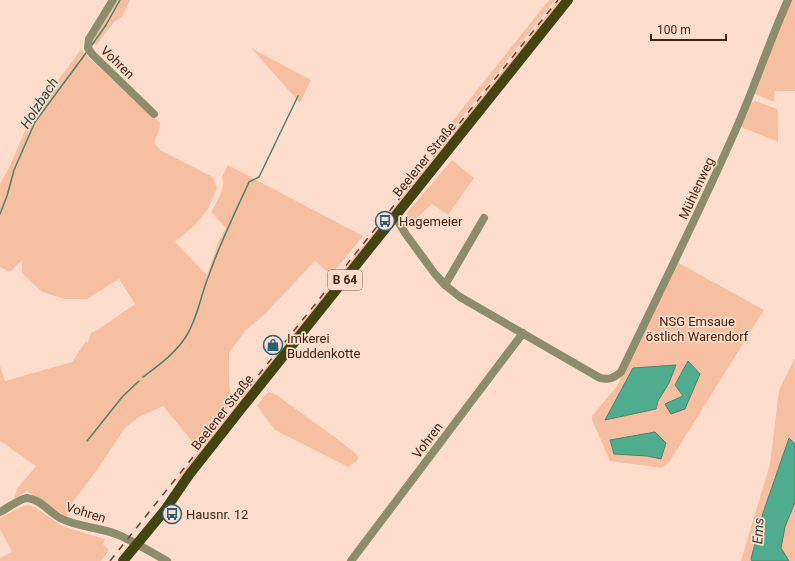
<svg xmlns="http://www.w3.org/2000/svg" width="795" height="561" font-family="Roboto,sans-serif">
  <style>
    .green { fill: #f7bfa1 }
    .water { fill: #50ac8e; stroke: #4c8369 }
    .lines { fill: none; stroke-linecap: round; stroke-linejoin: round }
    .stream { stroke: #4c8369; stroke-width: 1.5 }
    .minor { stroke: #8c8d6d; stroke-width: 8 }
    .major { stroke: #444413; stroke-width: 10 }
    .rail { stroke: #644433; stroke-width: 1.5; stroke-dasharray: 7 7; stroke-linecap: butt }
    .labels { text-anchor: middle; stroke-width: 3.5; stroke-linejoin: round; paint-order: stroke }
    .shield { fill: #fdc; stroke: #7b5c4a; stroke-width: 1 }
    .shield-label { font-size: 12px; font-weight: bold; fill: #432413 }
    .street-label { font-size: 13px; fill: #432413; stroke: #fdc }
    .poi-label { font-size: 13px; fill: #432413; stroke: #fdc; text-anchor: start }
    .park-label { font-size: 13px; fill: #4d2003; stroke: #fdc }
    .water-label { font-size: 14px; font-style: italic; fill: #224b3d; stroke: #fdc }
  </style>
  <rect width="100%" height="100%" fill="#fdc"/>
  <g class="green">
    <polygon points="117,0 130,0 122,17 114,22 96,46 92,40"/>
    <polygon points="549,0 555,0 450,132 446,129"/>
    <polygon points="559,0 563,0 178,481 177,479"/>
    <polygon points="790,0 795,0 795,91 775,91 774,102 753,93"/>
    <polygon points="251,48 311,80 300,103"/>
    <path d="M81,49L89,58L160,123C161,130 155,137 155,144L160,150L213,177L217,188L208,209L195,225L175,242L207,275L218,243L226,228L211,212C217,201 226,189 222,177L228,165L363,236L331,275L315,261L265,314L245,331L229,353V381L232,403L196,448L188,436L163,406L139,417L125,428L97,470L72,503L67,517L27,491L14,499L17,489L36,466L0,441V366L5,381L72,362L86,341L88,342L91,333L97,330L135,304L119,279L87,299H65L42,292L22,273V260L10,272L0,267V184L9,168L30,119Z"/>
    <polygon points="755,101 777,109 778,113 778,142 741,127 750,104"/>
    <polygon points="452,160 474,178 448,215 432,204 406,228 404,222 406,214"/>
    <polygon points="677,262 764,310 670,461 662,468 610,461 592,420 592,416 617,386"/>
    <polygon points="795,358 795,561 741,561 770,464 779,390"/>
    <path d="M269,392L277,395C303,415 331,433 356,454L358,457L357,461L348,467L275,430L257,406L264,396Z"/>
    <polygon points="29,505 36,508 62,526 105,539 103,544 109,550 101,561 0,561 0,558 12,552 0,529 0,518 23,506"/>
  </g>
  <g class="water">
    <polygon points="688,361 700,374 685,409 671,414 665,404 683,396 675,385"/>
    <polygon points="676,365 669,383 658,401 656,409 605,420 633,368"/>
    <polygon points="655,432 666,443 661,459 647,456 614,454 610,440"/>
    <polygon points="789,438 795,444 795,502 785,527 781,548 789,561 752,561 751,559 763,513"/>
  </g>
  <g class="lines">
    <g class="stream">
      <polyline points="92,45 106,25 120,0"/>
      <polyline points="0,214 7,196 14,170 35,122 86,53"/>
      <path d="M143,377C159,365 176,353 187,335C198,317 201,294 209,275C220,243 235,213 249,182L259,177L298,96"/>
      <polyline points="87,441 123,396 139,381"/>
    </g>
    <g class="minor">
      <polyline points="113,0 89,39 88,48 92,54 154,114"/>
      <path d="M394,219L399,223L405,233L435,274L445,285L460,297L600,378C609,380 614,378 621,372C660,291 700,211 736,129C755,86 769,42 788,0"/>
      <polyline points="445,285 484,218"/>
      <path d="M0,512C6,509 21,498 27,498C40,499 49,512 60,518C77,527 98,527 116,534C134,541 150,552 167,561"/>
      <polyline points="351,561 523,333"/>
    </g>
    <polyline class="major" points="123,561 165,510 189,475 241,409 568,0"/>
    <polyline class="rail" points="110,561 558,0"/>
  </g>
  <defs>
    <g id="bus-ring" transform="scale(1)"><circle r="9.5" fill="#fdc" stroke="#256078" stroke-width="1.5"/><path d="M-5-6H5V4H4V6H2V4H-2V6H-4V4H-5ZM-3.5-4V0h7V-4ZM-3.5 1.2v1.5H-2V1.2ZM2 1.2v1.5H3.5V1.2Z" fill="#256078"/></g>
    <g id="shop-ring" transform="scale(1)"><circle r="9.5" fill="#fdc" stroke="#256078" stroke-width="1.5"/><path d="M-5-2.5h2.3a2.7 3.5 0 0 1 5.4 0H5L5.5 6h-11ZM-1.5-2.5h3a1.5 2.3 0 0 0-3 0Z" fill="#256078"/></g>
  </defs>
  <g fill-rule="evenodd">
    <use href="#bus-ring" x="385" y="221"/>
    <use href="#shop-ring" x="273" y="345"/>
    <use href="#bus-ring" x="172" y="514"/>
  </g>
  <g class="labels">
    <rect class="shield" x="328" y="270" width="34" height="20" rx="3"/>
    <g class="shield-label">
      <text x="345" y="284">B 64</text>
    </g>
    <g class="street-label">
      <text transform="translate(118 62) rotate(44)" y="5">Vohren</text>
      <text transform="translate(424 159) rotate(-51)" y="5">Beelener Straße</text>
      <text transform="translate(696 188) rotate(-65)" y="5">Mühlenweg</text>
      <text transform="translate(222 412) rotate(-52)" y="5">Beelener Straße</text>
      <text transform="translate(427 440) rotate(-53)" y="5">Vohren</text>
      <text transform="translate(86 512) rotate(17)" y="5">Vohren</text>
    </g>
    <g class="poi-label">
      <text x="399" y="226">Hagemeier</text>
      <text x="287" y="343">Imkerei<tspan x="287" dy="15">Buddenkotte</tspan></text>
      <text x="186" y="519">Hausnr. 12</text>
    </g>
    <g class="park-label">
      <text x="697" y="326">NSG Emsaue<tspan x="697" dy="15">östlich Warendorf</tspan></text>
    </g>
    <g class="water-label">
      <text transform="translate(39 103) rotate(-57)" y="5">Holzbach</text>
      <text transform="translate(758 531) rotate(-87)" y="5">Ems</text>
    </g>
  </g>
  <path d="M651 34v6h75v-6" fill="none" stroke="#432413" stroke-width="2"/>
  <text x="657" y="34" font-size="12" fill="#432413" stroke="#ffddcc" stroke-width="3" paint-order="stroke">100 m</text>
</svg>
